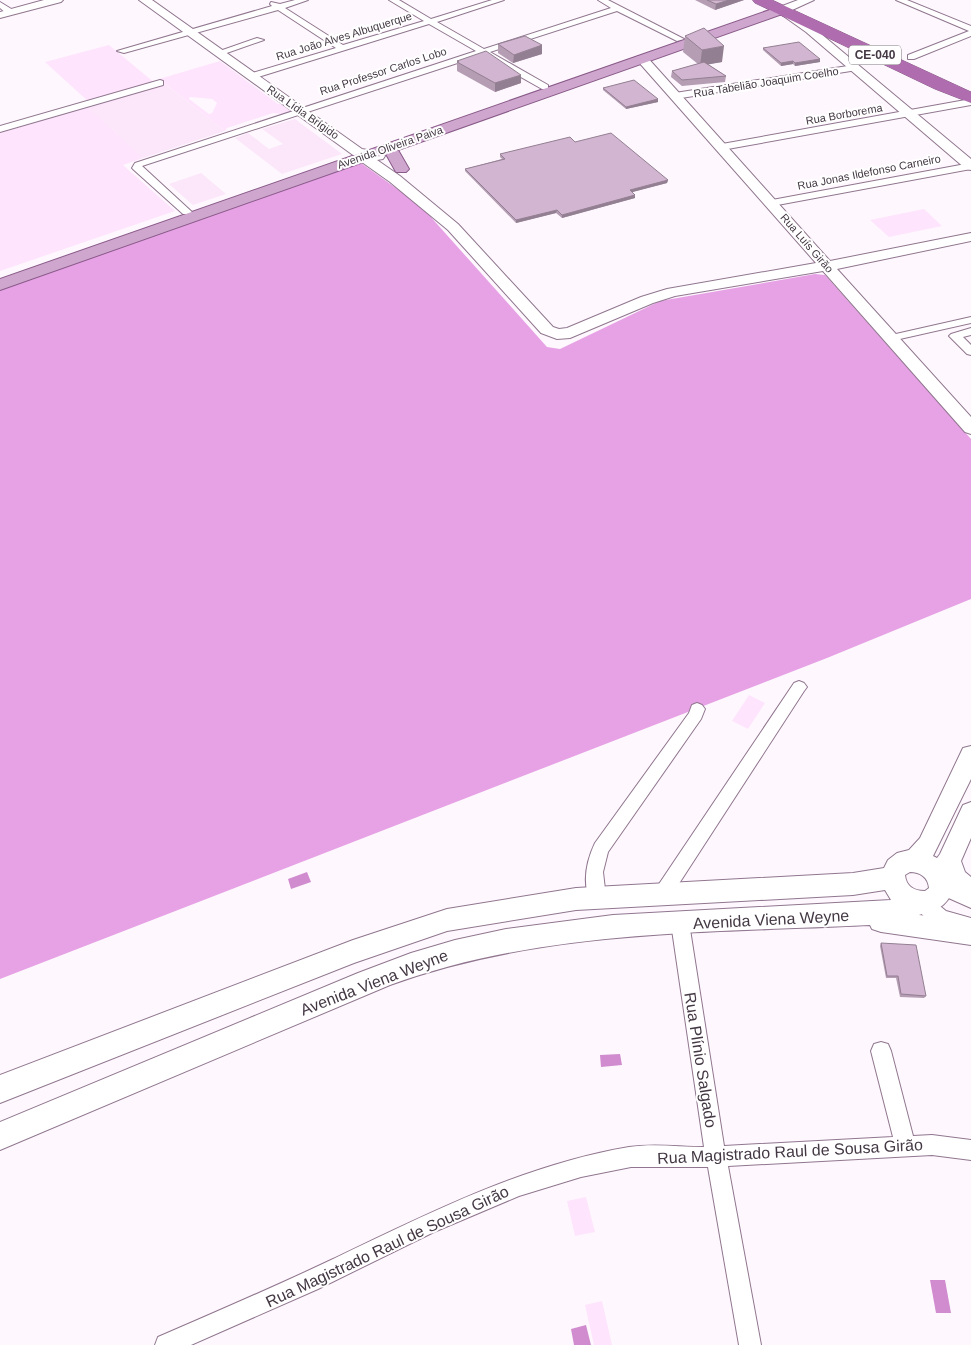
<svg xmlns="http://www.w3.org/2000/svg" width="971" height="1345" font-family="Arial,sans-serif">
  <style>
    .built { fill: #fce6fa }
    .green { fill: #fee4fc; fill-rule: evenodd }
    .forest { fill: #e7a2e5 }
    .water { fill: #d08cce }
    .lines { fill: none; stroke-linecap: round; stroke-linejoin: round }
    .street-casing { stroke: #90768f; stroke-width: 2 }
    .secondary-casing { stroke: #90768f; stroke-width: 2 }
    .primary-casing { stroke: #895a89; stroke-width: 2 }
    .highway-casing { stroke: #895a89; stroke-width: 1 }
    .street { fill: #fff; fill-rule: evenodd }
    .secondary { fill: #fff; fill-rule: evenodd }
    .primary { fill: #cfa7ce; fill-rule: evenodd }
    .highway { fill: #af6cae; fill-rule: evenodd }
    .wall { fill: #b59db4 }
    .shaded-wall { fill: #937f92 }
    .building { fill: #d2b6d1; stroke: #937f92 }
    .labels { text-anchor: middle; stroke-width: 4; stroke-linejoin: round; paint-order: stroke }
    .far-street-label { font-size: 11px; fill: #433843; stroke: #fff }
    .shield { fill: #fff; stroke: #7b747b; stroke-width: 1 }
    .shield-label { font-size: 12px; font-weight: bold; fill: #433843 }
    .near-street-label { font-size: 16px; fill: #433843; stroke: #fff }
  </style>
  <rect width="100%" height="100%" fill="#fef8fe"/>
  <g class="built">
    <polygon points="165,84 225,131 143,158 88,107"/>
    <polygon points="295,119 342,154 282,174 235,138 248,133 269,149 283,144 262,129"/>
    <polygon points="201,173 226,194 193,205 169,184"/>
  </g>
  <g class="green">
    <polygon points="109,45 156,84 90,103 45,62"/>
    <path d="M220,61L278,104L285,105L291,111L283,114L273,113L227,128L225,131L159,79ZM190,97L212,99L217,103L212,113L209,114L189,99Z"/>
    <polygon points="88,107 143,158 123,165 175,211 0,271 0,133"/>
    <polygon points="924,209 942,226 889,237 870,220"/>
    <polygon points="749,695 765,703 748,729 732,721"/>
    <polygon points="586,1197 595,1232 575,1236 567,1201"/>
    <polygon points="602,1301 612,1345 594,1345 585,1305"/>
  </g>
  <polygon class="forest" points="361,163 421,206 547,347 560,349 660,301 815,274 825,275 971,439 971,599 827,658 0,979 0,289"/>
  <g class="water">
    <polygon points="307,872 311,882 291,889 288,879"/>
    <polygon points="620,1054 622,1065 601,1067 600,1055"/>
    <polygon points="930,1280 945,1280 951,1313 936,1313"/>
    <polygon points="586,1325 591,1345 574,1345 571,1329"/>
  </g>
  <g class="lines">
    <g class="street-casing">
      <g id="street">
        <polygon points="295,0 308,0 285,8 343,45 424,21 389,0 399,0 431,19 492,0 504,0 437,22 484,49 611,8 598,0 608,0 684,39 677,41 617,11 490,52 548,85 548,89 542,89 482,55 142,166 192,212 191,214 183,214 134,170 132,168 135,163 476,51 429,24 255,78 249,78 249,74 336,48 278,10 124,53 117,51 272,6 270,4 271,2 280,4"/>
        <polygon points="896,0 907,0 971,26 971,36 914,59 908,59 908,55 969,31"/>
        <polygon points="0,2 13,10 13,14 7,14 0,8"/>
        <polygon points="257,38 264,40 221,55 214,53"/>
        <polygon points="854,65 858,68 857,70 675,99 671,96 675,93"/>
        <polygon points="160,80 163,81 163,85 0,132 0,126"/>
        <polygon points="971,99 971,105 722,150 717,147 722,144"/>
        <polygon points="971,163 971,169 772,206 767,203 772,200"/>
        <polygon points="971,317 971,323 891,341 885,338 887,336"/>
        <polygon points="971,328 971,335 963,337 971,345 971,355 967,354 949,336 951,334"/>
        <polygon points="799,681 804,683 807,687 804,691 669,899 663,901 657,899 654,893 657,887 794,683"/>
        <path d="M697,703L702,705L705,709L701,719L608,852L603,872L606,898L603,904L597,906L591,904C582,884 586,862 595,843L689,713L692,705Z"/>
        <polygon points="941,879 971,892 971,908 935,892 932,887 935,882"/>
        <path d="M923,895L929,897L946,911L971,918V934C950,929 924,925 914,903L917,897Z"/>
        <path d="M680,915L686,917L689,923L724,1146L893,1137L871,1051L874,1044L881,1042L888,1044L891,1051L913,1136L932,1135L971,1140V1160L932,1155L728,1166L761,1345H739L708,1167H631L581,1177L519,1196L434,1232L318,1289L191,1345H155L158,1337C216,1312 274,1287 331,1260C427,1214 523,1165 629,1147C653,1143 680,1147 704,1147L671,923L674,917Z"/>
      </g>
    </g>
    <g class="secondary-casing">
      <g id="secondary">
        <polygon points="44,0 63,0 61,2 0,18 0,12"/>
        <polygon points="139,0 152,0 362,149 383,153 385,156 383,159 377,160 400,176 458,224 553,327 559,329 567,328 641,297 667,289 816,263 636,59 638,56 646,56 830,261 971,233 971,241 837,269 971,417 971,434 965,432 823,271 675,296 653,303 570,338 557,339 541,333 448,230 390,182 359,160 358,156 353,155"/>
        <polygon points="798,0 814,0 790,11 814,28 971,159 971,170 966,169 806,32 775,10 777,8"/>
        <path d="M971,746V779L933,856L937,858L940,854L963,805L971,802V838L961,861L965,872L971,877V902L962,899L953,891C944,909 936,910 919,915L971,921V945L881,932L872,929L870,925C710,933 543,929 390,985L0,1150V1122L358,973L411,953L455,940L506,929L613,915L891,900L885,890L853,895L576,910L447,931L354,963L0,1103V1075L353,940L447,909L576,888L853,873L884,868L888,860L897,853L909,850L920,838L963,748ZM910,872C920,872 928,877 929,888L925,891C914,891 906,886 905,875Z"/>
      </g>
    </g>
    <g class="primary-casing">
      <polygon id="primary" points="781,6 785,7 787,10 785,13 398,150 409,169 406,172 396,172 386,154 0,290 0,279"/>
    </g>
    <g class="highway-casing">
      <polygon id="highway" points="753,0 772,0 971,92 971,103 935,89 755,3"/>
    </g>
    <use href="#street" class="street"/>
    <use href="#secondary" class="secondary"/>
    <use href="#primary" class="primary"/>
    <use href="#highway" class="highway"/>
  </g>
  <g class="wall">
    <polygon points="695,0 744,0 715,10"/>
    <polygon points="685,36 722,62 708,64 726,76 725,82 682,86 671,77 672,71 698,64 683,52"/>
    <polygon points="498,44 542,54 513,63 498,53"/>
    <polygon points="763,48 820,59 820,62 795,66 793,64 781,66 763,50"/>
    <polygon points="457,61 521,83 495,92 457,71"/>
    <polygon points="603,88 658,99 658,102 626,109 603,90"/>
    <polygon points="575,142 668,180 667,183 632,192 635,195 635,198 562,218 556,213 516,223 465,171 465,169 502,159 500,157 500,154"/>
    <polygon points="881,943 926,996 924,998 900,997 896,978 886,978 880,946"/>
  </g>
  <g class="shaded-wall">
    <polygon points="729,0 744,0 715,10 716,4"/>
    <polygon points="542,45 542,54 513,63 514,55"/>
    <polygon points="724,46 722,62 700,66 702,50"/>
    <polygon points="820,59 820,62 795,66 795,63"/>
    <polygon points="793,61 793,64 781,66 781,63"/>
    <polygon points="521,75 521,83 495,92 495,83"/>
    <polygon points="658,99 658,102 626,109 626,107"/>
    <polygon points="668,180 667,183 629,193 630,190"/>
    <polygon points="635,195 635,198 562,218 562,215"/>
    <polygon points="557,210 556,213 516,223 516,220"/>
  </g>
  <g class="building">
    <polygon points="707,0 729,0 716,4"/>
    <polygon points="704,28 724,46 702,50 685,36"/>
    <polygon points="525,36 542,45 514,55 498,44"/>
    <polygon points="799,42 820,59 795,63 793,61 781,63 763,48"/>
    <polygon points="486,51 521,75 495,83 457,62 459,62 457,61"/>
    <polygon points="704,62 726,76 682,80 672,71"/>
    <polygon points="634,80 658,99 626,107 603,88"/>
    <polygon points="611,133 668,180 630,190 635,195 562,215 557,210 516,220 465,169 505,159 500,154 570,137 575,142"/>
    <polygon points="881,943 916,945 926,996 901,994 898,976 887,976"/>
  </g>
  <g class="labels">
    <g class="far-street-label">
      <text transform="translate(344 36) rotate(-17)" y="4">Rua João Alves Albuquerque</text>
      <text transform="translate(383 71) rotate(-18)" y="4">Rua Professor Carlos Lobo</text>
      <text transform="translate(766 82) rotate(-9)" y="4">Rua Tabelião Joaquim Coelho</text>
      <text transform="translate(303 112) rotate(35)" y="4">Rua Lídia Brígido</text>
      <text transform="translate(844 114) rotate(-10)" y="4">Rua Borborema</text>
      <text transform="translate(390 147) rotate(-19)" y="4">Avenida Oliveira Paiva</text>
      <text transform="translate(869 172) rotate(-11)" y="4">Rua Jonas Ildefonso Carneiro</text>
      <text transform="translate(807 243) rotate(49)" y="4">Rua Luís Girão</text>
    </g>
    <rect class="shield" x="849" y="45.5" width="52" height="19" rx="4"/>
    <g class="shield-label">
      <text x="875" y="59">CE-040</text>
    </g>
    <g class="near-street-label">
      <text transform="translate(771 919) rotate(-3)" y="6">Avenida Viena Weyne</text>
      <text transform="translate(374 982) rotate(-21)" y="6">Avenida Viena Weyne</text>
      <text transform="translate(701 1060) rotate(81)" y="6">Rua Plínio Salgado</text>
      <text transform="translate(790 1151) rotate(-3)" y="6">Rua Magistrado Raul de Sousa Girão</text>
      <text transform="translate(387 1246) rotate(-25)" y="6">Rua Magistrado Raul de Sousa Girão</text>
    </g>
  </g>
</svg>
